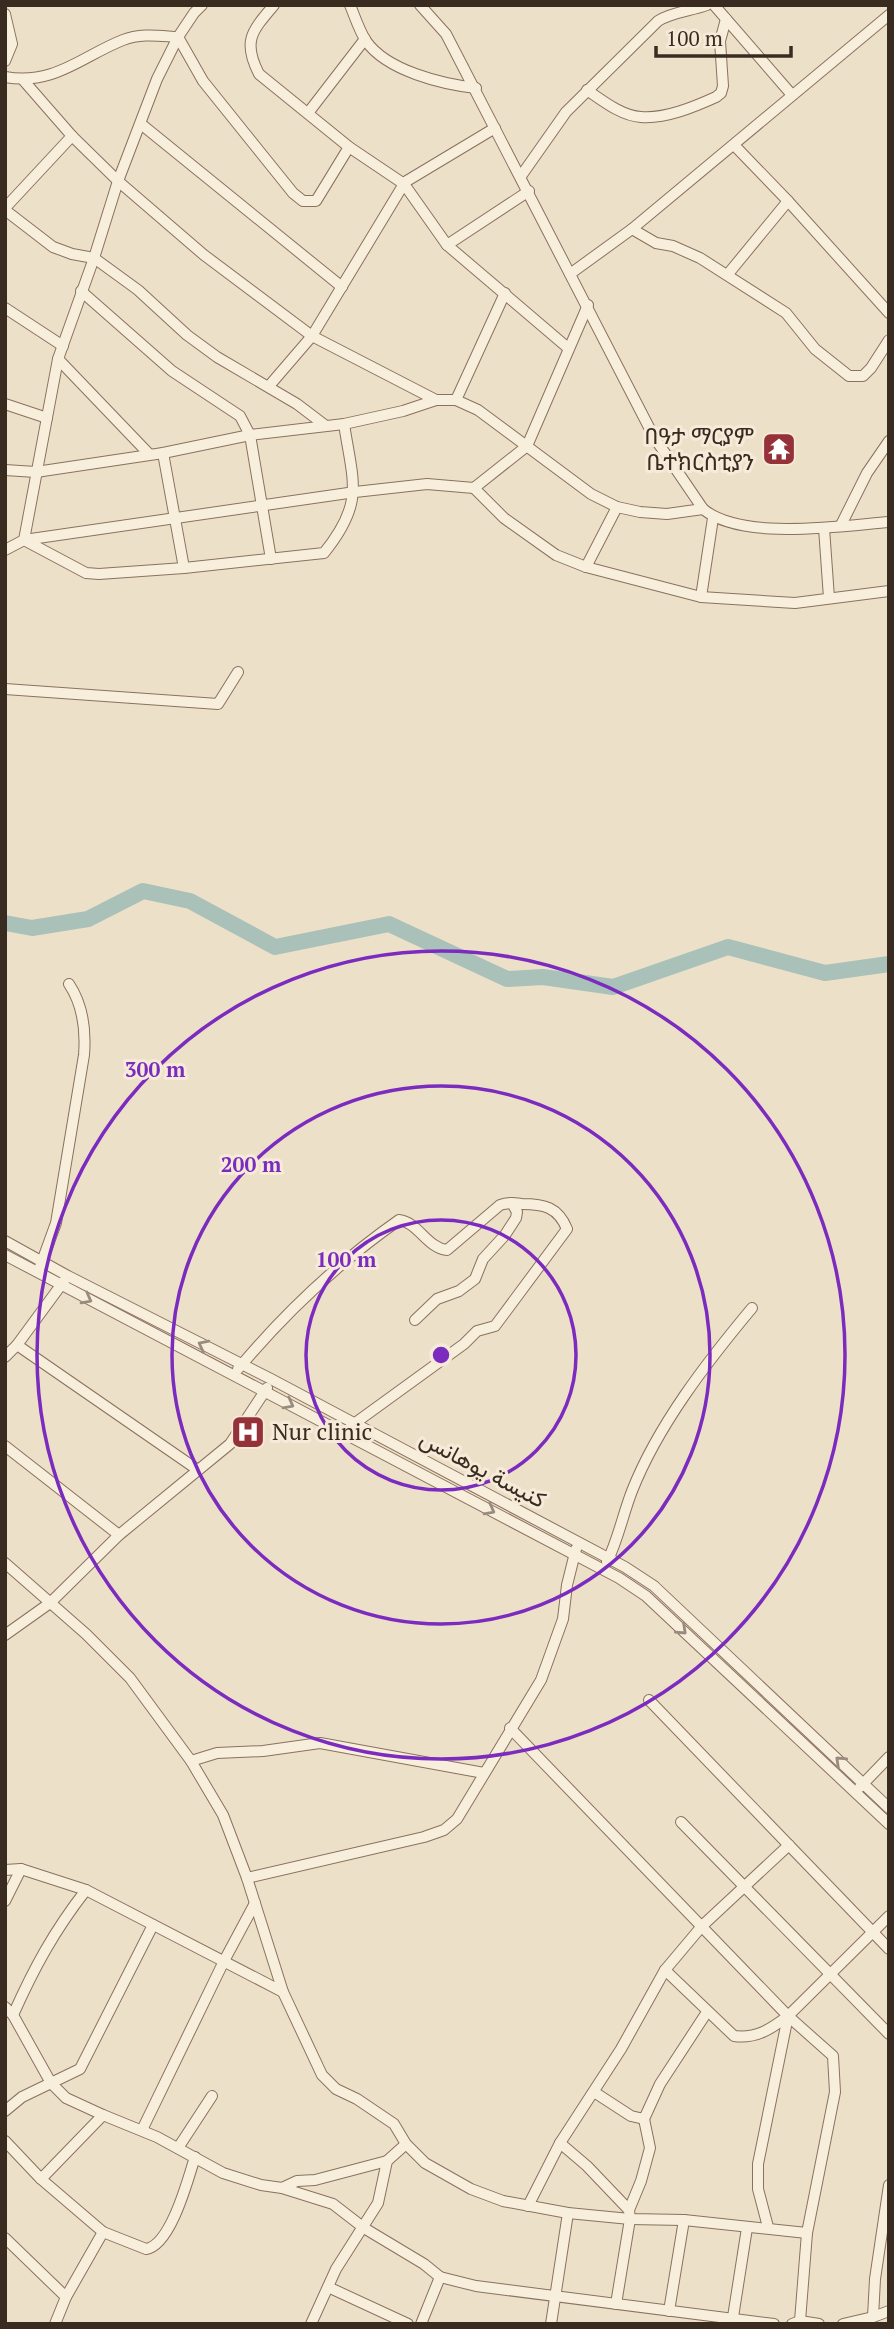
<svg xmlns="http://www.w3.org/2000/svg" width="894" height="2329" font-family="'PT Serif',Vazirmatn,'Noto Sans Ethiopic',serif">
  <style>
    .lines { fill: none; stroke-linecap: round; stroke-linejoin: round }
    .river { stroke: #a9c1b9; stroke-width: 16 }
    .minor-casing { stroke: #89725e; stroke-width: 12 }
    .minor { stroke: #f8eedc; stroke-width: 10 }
    .oneway { stroke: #998c7e }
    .ring { fill: none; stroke: #7b2cbf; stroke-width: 3.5 }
    .labels { text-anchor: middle; stroke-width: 6; stroke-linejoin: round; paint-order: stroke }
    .poi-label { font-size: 23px; fill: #3a2b21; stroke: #f5ebd8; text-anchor: end }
    .street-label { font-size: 23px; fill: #3a2b21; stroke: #f5ebd8 }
    .centre { fill: #7b2cbf; stroke: #f5ebd8; stroke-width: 3.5 }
    .ring-label { font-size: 21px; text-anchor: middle; font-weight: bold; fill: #7b2cbf; stroke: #f5ebd8; stroke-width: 6; stroke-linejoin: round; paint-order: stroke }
  </style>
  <rect width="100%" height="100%" fill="#ede0c9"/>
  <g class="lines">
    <polyline class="river" points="5,923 32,928 88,919 143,891 190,901 275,947 389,924 507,979 543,977 613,987 728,947 825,973 889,964"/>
    <g class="minor-casing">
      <g id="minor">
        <path d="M274,5C252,31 242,41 259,74L349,147L404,184L447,245L568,348"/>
        <path d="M350,5C355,17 359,30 366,41C387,71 442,84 476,88"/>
        <path d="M420,5L446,34L654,437L703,509C742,541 840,526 889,522"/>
        <polyline points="714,5 792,95"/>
        <polyline points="5,14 12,44 5,61"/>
        <path d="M5,77C54,86 82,56 123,40C141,33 159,36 178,37L203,81L293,193L303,201H316L349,147"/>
        <polyline points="24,81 72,136 118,181 204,255 312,336 436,400"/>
        <path d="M587,90C603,101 622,116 641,117C665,119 694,107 716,97L721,93L723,86L720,41L726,19"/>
        <polyline points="308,113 365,39"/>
        <polyline points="141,124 342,287"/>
        <polyline points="734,145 788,201 889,313"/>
        <path d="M521,176L566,112L658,21C672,12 691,11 707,5"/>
        <polyline points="5,208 72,136"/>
        <polyline points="5,210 53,247 72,254 94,258 138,290 187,335 217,357 297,404 326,426"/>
        <polyline points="632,229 656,243 673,246 700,258 786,313 815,349 849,376 863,376 871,368 889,340"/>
        <polyline points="447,245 529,191"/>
        <polyline points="570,274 632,229 889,15"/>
        <polyline points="728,274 788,201"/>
        <polyline points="81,291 172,371 240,416 250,435 271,559"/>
        <polyline points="5,308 63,346"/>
        <polyline points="58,359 149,454"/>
        <polyline points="269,386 312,336 405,182 495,128"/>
        <polyline points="456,400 505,293"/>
        <polyline points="5,404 47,418"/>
        <polyline points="163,453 184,568"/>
        <polyline points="5,470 36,472 163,453 250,435 344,424 403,411 436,400 456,400 478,410 591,494 617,507 640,512 667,514 703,509"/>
        <polyline points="474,488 504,518 556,555 586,567 701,597 795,603 889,591"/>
        <polyline points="841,525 867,473 889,441"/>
        <polyline points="824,528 829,598"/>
        <polyline points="24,540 58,359 94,258 118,181 157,79 178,37 194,13 202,5"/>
        <path d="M24,540L86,573L99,574L184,568L324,553C365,502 353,483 344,424"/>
        <polyline points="5,550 24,540 355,492 427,484 474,488 527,446 588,305"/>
        <polyline points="586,567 617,507"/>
        <polyline points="701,597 713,518"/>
        <polyline points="5,689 218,704 238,672"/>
        <polyline points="5,1241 68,1276 271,1379 625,1567 654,1586 889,1808"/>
        <polyline points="5,1255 619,1578 646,1596 889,1824"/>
        <path d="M40,1267L56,1223L84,1055C86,1030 83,1005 69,984"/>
        <polyline points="415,1320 437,1299 459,1291 475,1279 483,1259 505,1235 516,1218 517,1212 512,1203"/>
        <polyline points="17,1345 198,1470"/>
        <polyline points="5,1357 17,1345 64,1281"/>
        <path d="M238,1369C285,1313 339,1262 399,1220C418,1222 427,1248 447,1250L500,1205C507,1202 514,1203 522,1204C544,1204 558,1207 567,1229L495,1326L477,1331L464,1344L351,1426"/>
        <polyline points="5,1446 119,1535"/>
        <path d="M607,1562C618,1540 623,1514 632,1491C658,1425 707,1362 752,1308"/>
        <polyline points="5,1563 86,1634 130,1678 191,1761 223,1815 247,1878 283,1992 322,2075 336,2089 357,2099 394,2124 406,2144 425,2163 471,2189 503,2201 568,2213 630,2219 684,2220 807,2233"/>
        <polyline points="5,1635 50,1603 119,1535 230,1444 267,1388"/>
        <polyline points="649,1700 889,1949"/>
        <polyline points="510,1728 788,2016 833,2056 835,2092 807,2233 800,2321"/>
        <polyline points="191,1761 217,1753 263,1751 320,1743 484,1773"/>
        <polyline points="860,1787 889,1757"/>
        <polyline points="681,1822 889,2034"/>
        <polyline points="5,1870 21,1869 86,1890 283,1992"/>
        <polyline points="247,1878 424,1837 444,1830 457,1819 541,1680 563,1619 567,1585 576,1549"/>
        <polyline points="5,1901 21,1869"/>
        <path d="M665,1970L734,2036C756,2039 771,2029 788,2016L889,1916"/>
        <polyline points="5,2007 13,2015 51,2083 66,2098 103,2115 157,2137 223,2173 261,2185 282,2188 297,2181 315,2180 387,2161"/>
        <path d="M13,2015C34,1968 54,1931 86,1890"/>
        <polyline points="594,2092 631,2116 644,2119 660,2084 707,2012"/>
        <polyline points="5,2111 22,2097 80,2069 153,1925"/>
        <polyline points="142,2130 224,1961 255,1903"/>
        <path d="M5,2141L41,2179L103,2232L146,2249C171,2245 188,2179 195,2157"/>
        <polyline points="560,2143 587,2166 629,2210 630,2219 616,2304"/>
        <polyline points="178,2148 212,2096"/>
        <polyline points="41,2179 103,2115"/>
        <polyline points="282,2188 333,2204 364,2228 424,2264 440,2277 421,2324"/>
        <polyline points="528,2206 560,2143 621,2049 665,1970 702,1926 789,1845"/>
        <polyline points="629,2210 641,2181 650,2148 644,2119"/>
        <polyline points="768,2227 758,2189 758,2164 788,2016"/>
        <polyline points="5,2238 66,2297"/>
        <polyline points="440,2277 476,2286 774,2324"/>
        <polyline points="328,2287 408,2324"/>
        <polyline points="669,2311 684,2220"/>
        <polyline points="733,2317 747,2228"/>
        <polyline points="873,2317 875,2279 889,2185"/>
        <polyline points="55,2324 66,2297 103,2232"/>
        <polyline points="311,2324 336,2269 378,2203 387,2161 406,2144"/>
        <polyline points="551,2324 568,2213"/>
        <polyline points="792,2324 800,2321 819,2324"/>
        <polyline points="843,2324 873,2317 889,2311"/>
      </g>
    </g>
    <use href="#minor" class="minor"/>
  </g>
  <defs><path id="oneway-chevron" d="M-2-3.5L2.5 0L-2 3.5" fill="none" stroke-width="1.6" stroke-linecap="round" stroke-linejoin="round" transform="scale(1.75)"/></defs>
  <g class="oneway">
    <use href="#oneway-chevron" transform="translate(87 1299) rotate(28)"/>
    <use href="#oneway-chevron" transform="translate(203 1345) rotate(-153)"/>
    <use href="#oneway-chevron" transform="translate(289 1404) rotate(28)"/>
    <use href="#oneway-chevron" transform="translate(490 1510) rotate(28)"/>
    <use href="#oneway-chevron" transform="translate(682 1630) rotate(43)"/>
    <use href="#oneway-chevron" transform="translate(840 1761) rotate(-137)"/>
  </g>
  <g class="ring">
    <circle cx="441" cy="1355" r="135"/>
    <circle cx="441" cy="1355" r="269"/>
    <circle cx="441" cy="1355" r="404"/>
  </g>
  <defs>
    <g id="temple-square" transform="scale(1.75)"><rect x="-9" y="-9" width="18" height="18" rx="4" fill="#953138" stroke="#f5ebd8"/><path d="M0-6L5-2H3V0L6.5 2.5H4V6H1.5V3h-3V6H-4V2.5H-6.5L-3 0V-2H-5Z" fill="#fff"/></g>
    <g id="hospital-square" transform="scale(1.75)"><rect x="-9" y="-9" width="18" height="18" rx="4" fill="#953138" stroke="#f5ebd8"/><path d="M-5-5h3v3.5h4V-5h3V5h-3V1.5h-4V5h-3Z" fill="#fff"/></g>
  </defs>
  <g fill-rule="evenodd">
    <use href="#temple-square" x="779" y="449"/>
    <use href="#hospital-square" x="248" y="1432"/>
  </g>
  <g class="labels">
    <g class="poi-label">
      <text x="754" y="444">በዓታ ማርያም<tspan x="754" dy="26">ቤተክርስቲያን</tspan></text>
      <text x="272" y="1440" text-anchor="start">Nur clinic</text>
    </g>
    <g class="street-label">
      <text transform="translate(483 1469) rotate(28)" y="8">كنيسة يوهانس</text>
    </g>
  </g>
  <circle cx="441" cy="1355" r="10" class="centre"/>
  <g class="ring-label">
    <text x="155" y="1077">300 m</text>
    <text x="251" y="1172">200 m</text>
    <text x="346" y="1267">100 m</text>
  </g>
  <rect width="894" height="2329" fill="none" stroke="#3a2b21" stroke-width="14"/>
  <path d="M656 46v10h135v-10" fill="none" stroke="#3a2b21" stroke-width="3.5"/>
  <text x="666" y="46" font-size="21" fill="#3a2b21" stroke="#f5ebd8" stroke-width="5" paint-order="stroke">100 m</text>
</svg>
